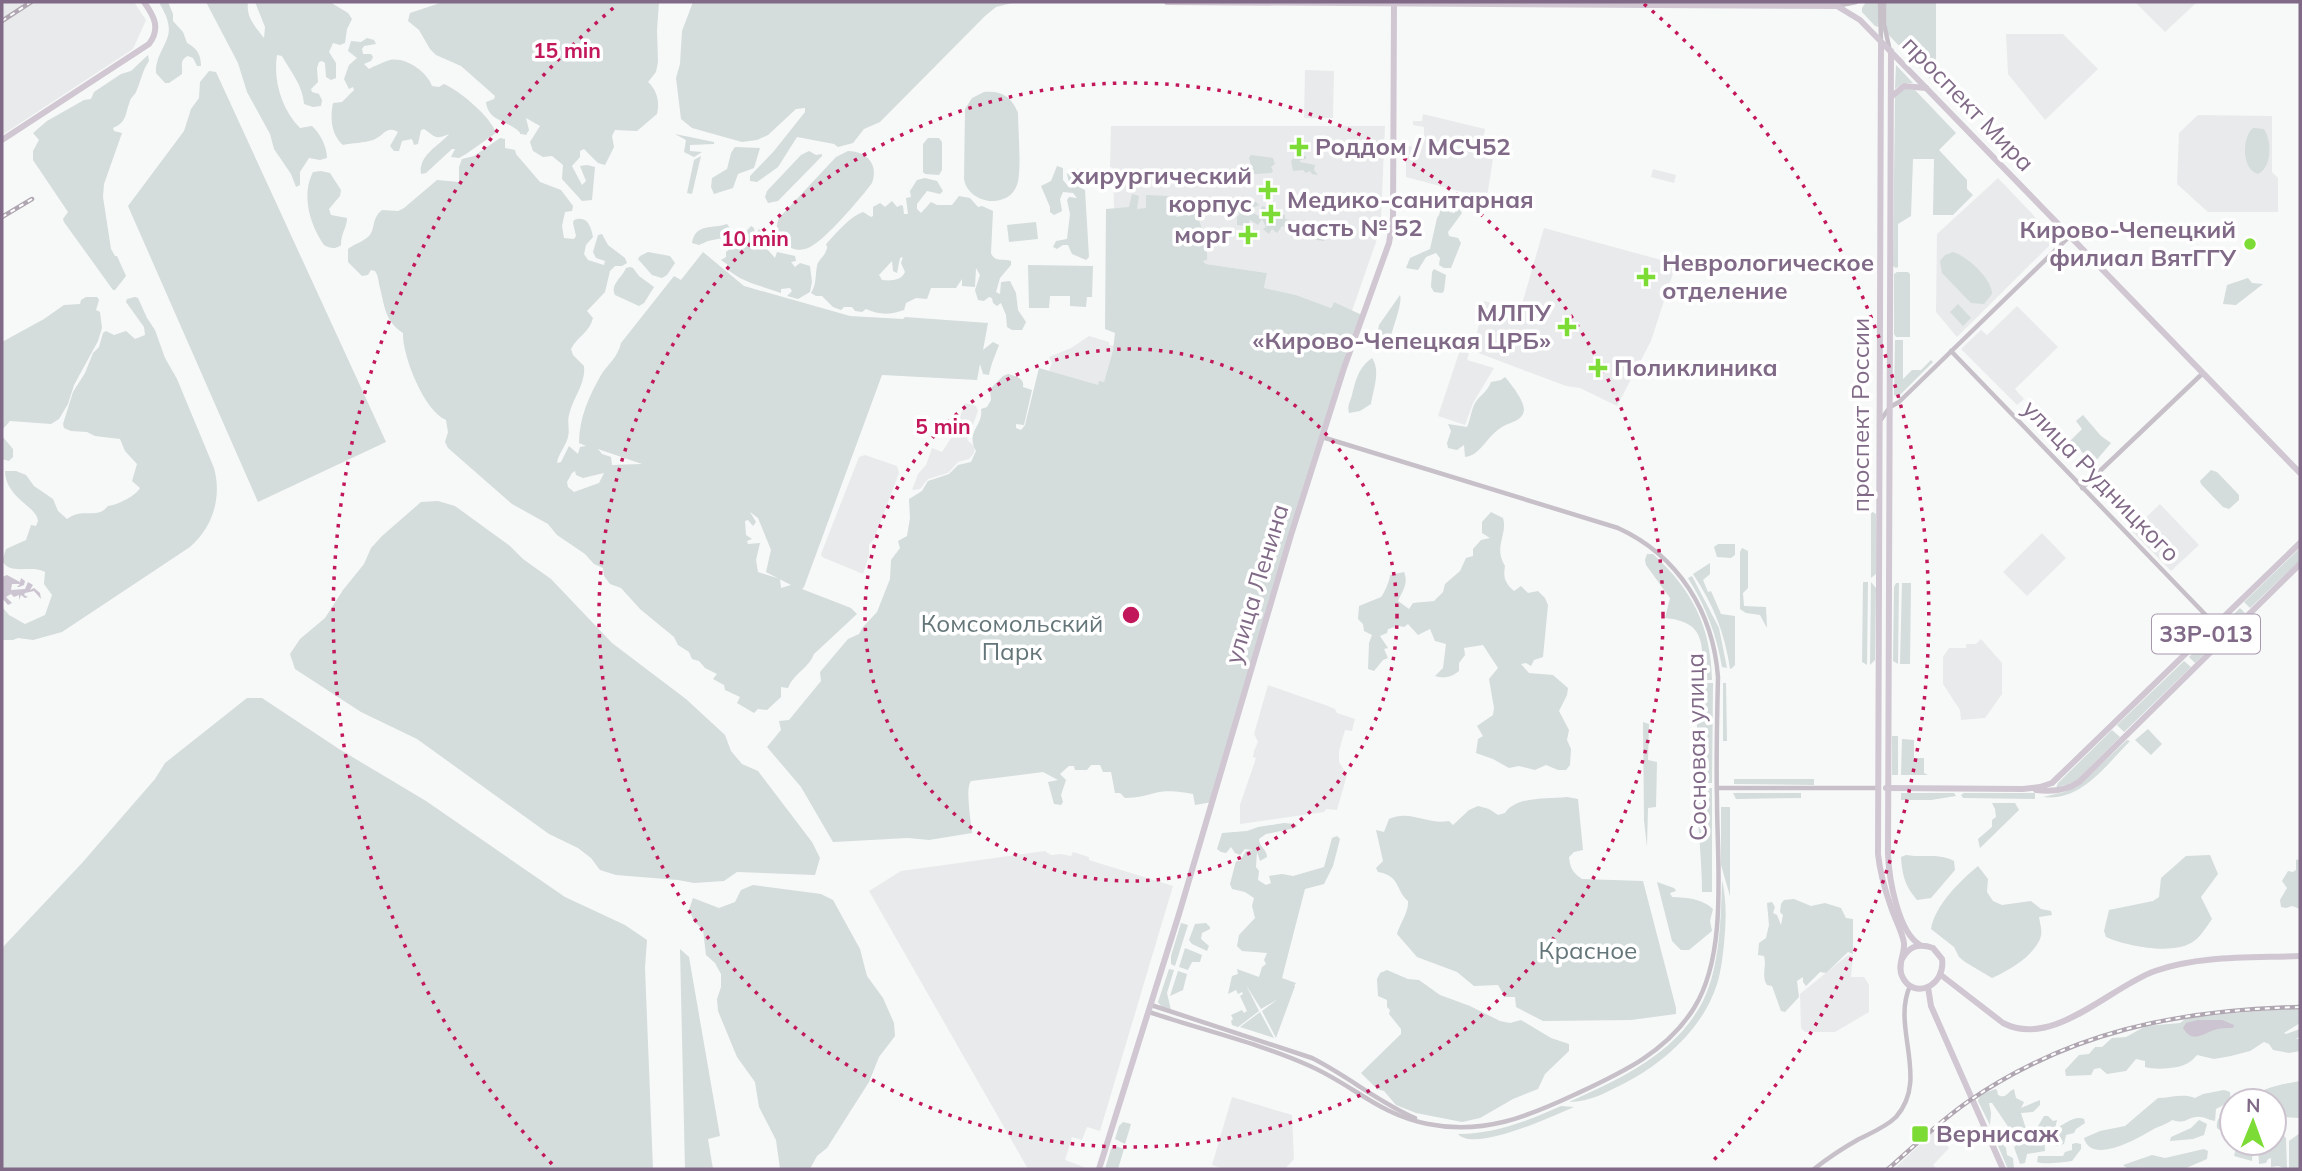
<svg xmlns="http://www.w3.org/2000/svg" width="2302" height="1171" font-family="Mulish,sans-serif">
  <style>
    .built { fill: #e9eaeb }
    .green { fill: #d4dcdc; fill-rule: evenodd }
    .water { fill: #ccc4d0 }
    .lines { fill: none; stroke-linecap: round; stroke-linejoin: round }
    .minor { stroke: #c7c0c9; stroke-width: 4.5 }
    .major { stroke: #d0c7d2; stroke-width: 6 }
    .rail-casing { stroke: #afa6b1; stroke-width: 4.5 }
    .rail { stroke: #fff; stroke-width: 2; stroke-dasharray: 5; stroke-linecap: butt }
    .ring { fill: none; stroke: #c2185b; stroke-width: 3.5; stroke-dasharray: 3.5 7 }
    .poi-dot { fill: #7cdc35; stroke: #fff; stroke-width: 2.5 }
    .labels { text-anchor: middle; stroke-width: 7; stroke-linejoin: round; paint-order: stroke }
    .shield { fill: #fff; stroke: #a797ab; stroke-width: 2 }
    .shield-label { font-size: 23px; font-weight: bold; fill: #816a87 }
    .street-label { font-size: 24px; fill: #816a87; stroke: #fff }
    .poi-label { font-size: 24px; font-weight: bold; fill: #816a87; stroke: #fff; text-anchor: start }
    .park-label { font-size: 24px; fill: #647679; stroke: #fff }
    .centre { fill: #c2185b; stroke: #fff; stroke-width: 3.5 }
    .ring-label { font-size: 21px; text-anchor: middle; font-weight: bold; fill: #c2185b; stroke: #fff; stroke-width: 7; stroke-linejoin: round; paint-order: stroke }
  </style>
  <rect width="100%" height="100%" fill="#f7f9f8"/>
  <g class="built">
    <polygon points="2,2 134,2 146,20 133,49 2,135"/>
    <polygon points="2135,2 2197,2 2165,32"/>
    <polygon points="2006,34 2063,34 2098,69 2045,120 2008,74"/>
    <polygon points="1305,70 1334,71 1333,118 1304,118"/>
    <polygon points="1423,114 1485,129 1483,140 1489,159 1493,159 1486,203 1469,199 1470,194 1406,177 1406,146 1416,147 1421,150 1421,139 1424,138 1424,127 1413,125 1413,121 1422,121"/>
    <polygon points="2198,115 2272,116 2272,172 2278,178 2278,212 2208,212 2177,184 2179,133"/>
    <polygon points="1111,126 1385,126 1381,219 1376,242 1352,311 1334,302 1331,308 1296,295 1264,288 1267,273 1206,264 1155,210 1114,209 1113,168 1110,167"/>
    <polygon points="1653,169 1676,175 1674,183 1651,177"/>
    <polygon points="1998,178 2056,239 1957,337 1936,312 1937,234"/>
    <polygon points="1544,228 1676,264 1651,341 1617,406 1580,388 1566,386 1473,351 1484,301 1520,311"/>
    <polygon points="2017,306 2058,347 2015,389 2024,399 2017,405 1961,349 1981,330 1987,335"/>
    <polygon points="1089,336 1109,342 1109,345 1114,346 1104,382 1098,386 1049,371 1052,363 1049,357 1071,348"/>
    <polygon points="1460,350 1469,353 1467,360 1494,368 1473,403 1465,425 1438,416"/>
    <polygon points="965,403 976,406 978,411 967,440 975,447 974,453 969,459 958,462 948,473 928,479 920,489 912,490 918,474 926,465 932,448 942,452 955,432"/>
    <polygon points="865,455 897,466 899,473 874,539 869,545 869,556 863,574 822,557 821,554 859,457"/>
    <polygon points="2160,504 2199,545 2171,571 2132,531"/>
    <polygon points="2042,533 2066,558 2027,596 2003,572"/>
    <polygon points="1981,639 2002,663 2002,694 1985,718 1961,720 1960,710 1943,684 1943,657 1949,648 1966,648 1966,644 1976,644"/>
    <polygon points="1268,685 1328,706 1335,709 1337,713 1355,719 1352,731 1345,730 1339,751 1339,762 1347,775 1337,810 1326,809 1324,812 1240,824 1240,805 1256,758 1253,757 1254,751 1258,742 1254,734"/>
    <polygon points="1045,851 1051,855 1061,854 1071,856 1073,852 1089,857 1089,860 1173,886 1100,1131 1087,1127 1082,1140 1072,1137 1065,1160 1089,1169 1028,1169 869,891 901,871"/>
    <polygon points="1848,955 1853,956 1851,977 1864,977 1869,985 1869,1012 1835,1032 1805,1032 1801,1028 1800,994"/>
    <polygon points="1232,1097 1292,1115 1294,1159 1285,1169 1225,1169 1212,1165"/>
    <polygon points="1934,1131 1949,1148 1933,1165 1937,1169 1894,1169"/>
  </g>
  <g class="green">
    <path d="M159,2H168L173,14V21L183,32L187,43C197,48 201,55 201,66H197L193,58L188,56C179,60 183,66 182,74L169,83H165L156,73C155,52 173,41 168,23C167,15 162,9 159,2Z"/>
    <path d="M206,2H248C246,18 255,26 264,38L265,27L255,2H330L348,13L352,19L347,29L345,43L340,45L333,43L329,52L336,63V78L331,80L326,77L325,63L322,61L319,62L317,68L318,82L311,89L312,92L319,94L322,100L321,106L313,107L304,104C303,86 291,72 282,56L277,55C273,79 281,109 300,128L312,126C320,133 327,147 327,158L320,160L309,158L300,172V185L296,187L291,174L274,149L270,134L247,92L238,63Z"/>
    <path d="M443,2H659L657,30L658,62L656,72L648,82C657,90 660,102 657,114L637,131L615,130L612,136L614,147L605,165L598,163L584,149L580,151V157L572,166L582,185L586,181L580,166L587,165L595,167L592,200L582,201L562,179L563,165L552,156L543,157L533,151L530,142L540,126L526,118L529,130L526,135C515,132 525,136 516,129C504,120 488,120 486,102L494,99L495,96L461,66L436,55L430,49L419,30L408,21L410,13Z"/>
    <polygon points="693,2 1016,2 996,7 985,16 880,122 864,129 853,143 838,147 834,144 797,137 778,167 757,182 750,181 750,176 774,151 805,112 805,108 796,109 768,135 757,140 742,142 692,128 681,119 676,78 680,64 682,31"/>
    <polygon points="1866,2 1880,2 1879,27 1875,26 1862,12 1862,8"/>
    <polygon points="1884,2 1936,2 1936,67 1932,81 1887,33"/>
    <path d="M367,38L374,40L376,44L364,46L362,49L363,54H371L373,57L371,61L364,64L369,69C375,66 383,62 390,60C406,57 427,72 432,86L439,87L444,84C460,91 491,117 496,133L466,154L459,158L451,157L455,149H452L426,173L421,174C418,155 439,146 449,134C434,140 436,137 424,129L421,130L418,144L414,145L412,139L402,141L399,151H394L390,146L398,132C386,125 383,137 373,140C364,143 352,143 343,145C331,134 330,118 333,103L342,102L354,90L353,87L349,89L344,79L349,65L357,58L348,51L351,41L361,42Z"/>
    <path d="M148,55L149,61C142,71 141,81 136,92C135,95 131,97 130,101C125,114 127,122 113,128L114,131L122,133L104,184L103,197L111,249L115,256H117L126,276L115,290H113L64,222L63,219L68,212L33,160V151L39,140L33,133L47,121L84,100L91,99L94,92L121,74L131,71Z"/>
    <polygon points="1896,65 1913,83 1903,83 1895,89"/>
    <polygon points="209,71 216,72 386,442 258,502 128,206 184,131 191,109 199,98 200,82"/>
    <polygon points="1904,88 1915,90 1956,133 1939,150 1967,180 1967,189 1973,195 1953,215 1933,215 1934,159 1913,159 1911,216 1898,224 1898,267 1896,268 1893,266 1895,96"/>
    <path d="M984,92C1001,90 1012,97 1018,113C1018,130 1022,171 1017,185C1008,210 968,204 964,179L965,109L972,98Z"/>
    <path d="M2253,128L2264,129C2272,141 2272,167 2258,174C2241,169 2242,137 2253,128Z"/>
    <polygon points="675,134 714,142 714,144 690,145 690,151 702,152 694,157 684,152 686,140"/>
    <path d="M500,138L505,139V148L515,150L516,154L540,182L561,190L573,206L572,211L565,212L562,226L564,238L574,239L576,236L573,223L574,220C587,215 591,226 593,237L586,245L584,254L588,260L604,265L605,261L596,258L593,252L598,235L602,234L608,245L625,258L627,263L622,266H615L610,271L605,292L587,311L593,318C590,332 577,337 571,349L573,355L584,366C586,384 573,397 569,415C567,422 570,430 568,437C566,446 558,454 557,463L561,462L569,446L578,454L580,447L586,446L579,443C579,418 589,396 601,375C608,364 618,357 621,343L674,276L681,280L703,252L744,286L850,316L903,319L905,317L988,323L983,350L993,342L999,345C995,356 991,364 989,375L983,374L980,364L977,380L882,375L804,587L802,589L851,608L857,614L814,654C809,668 793,674 788,688L781,687V697L767,710L758,709L754,713L737,703L740,697L725,690L724,685L713,679L717,674L705,668L699,661L692,659L689,652L678,645L674,637L640,609L621,588L610,584L604,576L603,568L594,564L585,554L557,535L548,524L512,504L448,448L445,442L448,432L446,420C424,411 402,355 403,333C385,321 385,308 380,288C378,281 379,277 375,271L371,270L368,275L362,276L348,262V249C354,244 363,242 369,236C376,228 371,219 382,210L398,211L404,208L437,180L459,182V167L462,159L474,156ZM598,449L642,464L612,465L611,457L602,454ZM575,471L576,475L583,478L604,473L599,483L574,492L568,487L567,482L572,473ZM750,512L758,518L771,550L766,572L791,585L781,588L780,579L758,572L756,560L760,543L748,544L747,541L752,539L746,535L745,521L748,520L753,526L756,522Z"/>
    <polygon points="928,138 939,138 942,142 942,170 939,175 925,174 923,172 923,144"/>
    <polygon points="735,147 760,148 754,168 738,174 733,188 714,194 711,187 712,178 727,169 731,153"/>
    <polygon points="809,151 816,155 822,154 822,156 778,201 768,203 765,197 767,191 801,155"/>
    <path d="M848,151C867,151 879,165 872,183C861,198 825,240 810,247C801,252 791,250 784,243C776,236 775,227 779,218L836,157Z"/>
    <polygon points="1251,155 1273,158 1275,164 1271,167 1273,171 1271,173 1239,175 1240,167 1247,168 1251,165 1249,158"/>
    <polygon points="701,156 692,194 687,193 694,160"/>
    <polygon points="1296,156 1306,156 1306,159 1300,160 1300,162 1315,165 1314,170 1318,175 1312,174 1310,171 1306,173 1303,170 1293,171 1291,161"/>
    <polygon points="1057,166 1063,168 1063,180 1068,186 1077,186 1085,190 1089,257 1086,260 1072,254 1068,245 1063,245 1057,249 1053,247 1056,241 1067,239 1070,214 1067,200 1069,197 1077,198 1073,193 1063,192 1060,199 1062,211 1054,215 1050,212 1050,207 1041,186 1051,181"/>
    <polygon points="1072,169 1097,170 1099,174 1099,182 1069,183 1067,174"/>
    <path d="M321,171L330,173L341,190L340,196L329,209L331,215L347,218C347,228 341,232 341,245C335,250 330,248 324,245C310,225 301,195 313,172Z"/>
    <path d="M925,178L937,181L943,191L940,194L927,191L917,204V209L921,213L931,202L937,205H952L959,196L970,198L978,207L982,206L993,211L991,253C995,263 1003,258 1011,261V265L1000,278L996,292L1000,294L1001,282L1010,281L1016,293L1018,310L1026,322L1022,330H1012L1007,327L1006,315L1001,303L997,306L993,303L992,298L989,297L984,301L978,300L975,290L980,275L976,268L975,287L962,286V279L956,288H931L927,299L916,298L906,303L904,310C890,315 879,315 866,309L862,312L855,311L852,307H844L841,310L833,307L822,296H816L811,293C817,283 815,276 817,266C818,260 824,257 826,251C830,242 822,248 829,241C838,231 851,216 863,212L871,217L873,216V207L880,203L885,207L892,201L897,207L901,205L903,206L904,214H908L906,198L911,197L910,191L917,180ZM903,257L901,263L905,272C901,281 890,281 882,280L879,275L892,261L893,271L897,273L900,258Z"/>
    <path d="M1132,194L1139,196L1137,209L1146,208V195L1169,196L1172,197L1170,212L1177,217L1187,215L1189,200L1202,205L1198,217C1203,233 1208,243 1207,260L1203,261L1206,264L1267,273L1264,288L1296,295L1331,308L1334,302L1364,316L1349,353L1212,802L1195,805L1193,794C1184,792 1168,790 1159,792C1147,795 1137,798 1125,798L1120,793H1115L1111,772H1103L1100,765H1091L1087,770H1075L1074,766H1069L1060,774L1066,780L1061,795L1063,802L1061,805L1054,804L1048,782L1058,780L1043,772L971,781C965,788 971,821 972,833L929,840L908,838L833,842L801,787L767,747L781,730L779,721L789,720L821,681L820,672L848,639L859,634L863,627L877,612L890,579L891,560L900,548L898,541L907,536L910,518L909,499L922,491L928,481L949,474L958,465L971,462L976,451C965,431 984,426 981,409L987,407L991,400L990,389L1003,376L1008,374C1015,376 1025,378 1023,387L1032,390L1024,425L1016,424V428L1021,430L1025,425L1039,368L1098,385L1099,381L1104,382L1113,350L1115,333L1105,329L1106,209L1129,207Z"/>
    <polygon points="1445,200 1449,212 1455,213 1454,207 1457,206 1462,213 1448,232 1449,236 1458,238 1461,243 1451,268 1444,268 1439,265 1440,258 1436,253 1426,257 1418,270 1406,268 1410,258 1430,249 1437,218 1439,215 1443,202"/>
    <path d="M1255,201L1259,205L1252,208L1251,211L1247,212V214L1251,212L1259,216L1262,206L1265,207L1267,213L1265,217L1268,218L1271,210L1268,206H1273L1276,214L1285,215V219C1300,223 1315,223 1327,230L1328,236L1324,241L1309,239L1300,233L1302,230L1298,226L1290,230L1282,226L1277,233L1272,229L1269,234L1263,229L1266,227L1262,219L1258,225L1250,220L1248,226L1237,225V217L1240,214L1233,209L1236,207L1237,204L1241,207L1247,202L1252,205Z"/>
    <polygon points="1036,222 1038,239 1009,242 1007,225"/>
    <path d="M727,224L733,232L732,236L708,241L699,245L692,243C695,223 713,229 727,224Z"/>
    <path d="M751,226L754,228L755,235L759,229L770,243L767,249L775,258L777,252L795,256L796,261L791,262L795,267L800,263L810,266L812,282L810,292L798,299L787,296L792,291L790,288L781,289V293C760,285 745,284 727,269L728,265L721,260L726,257V252L737,243L743,246L746,242L742,236Z"/>
    <polygon points="648,252 670,256 675,263 667,275 662,278 652,275 638,259 640,256"/>
    <path d="M1953,252C1967,256 1992,279 1992,294L1984,304L1971,303L1942,273L1940,261L1945,255Z"/>
    <polygon points="1028,265 1093,266 1092,297 1087,297 1086,307 1070,306 1070,296 1050,296 1049,308 1029,308"/>
    <path d="M630,267L633,268L639,276L654,287L644,303L639,306L615,295C610,284 622,278 626,268Z"/>
    <polygon points="1434,269 1446,275 1444,291 1442,293 1434,292 1431,287 1432,272"/>
    <polygon points="1897,272 1908,272 1910,274 1910,337 1896,337 1894,334 1894,274"/>
    <polygon points="2248,278 2252,283 2263,284 2236,305 2223,304 2227,285"/>
    <path d="M1400,295C1403,303 1392,329 1390,340L1383,344L1377,335L1379,325Z"/>
    <polygon points="86,297 97,297 99,300 96,310 100,312 102,328 98,341 74,385 68,404 59,419 51,424 10,421 2,430 2,342 44,319 64,305 80,304 81,300"/>
    <path d="M135,297L138,298L147,318L155,330L165,358L177,379L214,468C222,497 213,527 190,547L62,632L33,640L18,638L13,640H2V607L9,615L25,624L45,615L52,595L44,584L45,572C31,564 11,576 2,561L6,549L26,540L31,525L36,526L38,521C37,506 6,499 5,471H16L26,475L34,486L53,499L58,511L67,519C83,507 97,520 108,506C117,505 136,496 140,488L132,481L137,464L125,451L120,439L95,436L87,432L71,431L64,428L63,424L73,392L85,373L93,353L99,347L103,333L106,331L114,335L126,331L135,339L145,335L144,327L126,302L127,299Z"/>
    <polygon points="1958,304 1971,318 1963,326 1950,312"/>
    <polygon points="1895,340 1903,340 1903,379 1912,370 1921,370 1931,360 1933,362 1898,397 1894,395"/>
    <path d="M1372,358C1381,371 1373,390 1371,404L1360,411L1349,413C1347,405 1350,403 1352,395C1356,380 1358,368 1372,358Z"/>
    <path d="M1505,377C1511,384 1524,400 1524,410C1523,419 1515,421 1508,424C1487,432 1482,456 1465,457L1464,445L1457,450L1448,448L1447,443L1451,431L1448,424L1467,427C1470,421 1471,412 1474,405C1479,395 1487,393 1491,382L1501,380Z"/>
    <polygon points="2083,415 2101,436 2111,443 2094,463 2070,441 2082,429 2076,421"/>
    <polygon points="2,436 13,449 13,457 9,461 2,459"/>
    <polygon points="2211,470 2217,472 2239,495 2239,500 2229,509 2223,507 2201,484 2200,481"/>
    <polygon points="438,501 455,506 510,546 523,559 551,579 612,643 686,699 725,735 731,751 742,764 758,771 812,842 820,858 815,875 737,872 724,881 694,883 678,880 616,875 600,870 591,858 578,848 549,834 417,739 361,712 295,669 290,654 300,639 325,618 343,590 364,564 371,548 382,536 421,502"/>
    <polygon points="1871,511 1876,514 1876,574 1871,578"/>
    <path d="M1491,512L1503,518C1508,534 1493,547 1505,566C1503,577 1505,583 1514,591L1521,586L1528,593L1538,591L1545,598L1548,605L1543,657L1534,660L1531,666L1526,663L1521,664L1529,673L1553,675L1568,688L1567,695L1559,711L1569,730L1567,740L1571,749L1570,765L1566,770H1558L1546,765L1535,770L1519,766L1509,768L1493,759L1476,753L1478,739L1483,736L1477,726L1493,715L1494,708L1489,679L1498,668L1483,645L1464,648L1465,655L1459,663V671C1452,677 1444,679 1435,676L1443,668L1446,644L1435,641L1430,629L1418,635L1408,624L1404,627L1399,626L1388,629L1387,633L1380,636L1388,648L1384,649L1388,658L1383,660L1374,671L1368,669L1369,643L1372,635L1364,631L1363,624L1358,619L1359,606L1381,597C1384,594 1390,580 1390,575L1404,572C1409,583 1402,592 1398,601L1409,609L1413,603L1434,601L1443,592L1445,584L1460,571L1466,558L1473,556V549L1481,540L1490,538L1482,533V522Z"/>
    <polygon points="1718,544 1735,544 1735,555 1731,558 1717,557 1714,547"/>
    <polygon points="1742,548 1748,551 1748,588 1743,593 1744,606 1766,607 1767,628 1760,615 1746,613 1740,609 1740,552"/>
    <polygon points="2300,548 2300,560 2250,608 2244,602"/>
    <path d="M1647,554H1653C1692,590 1711,626 1712,680H1703C1702,645 1707,622 1665,618L1670,598L1646,565L1645,560Z"/>
    <path d="M1710,563V574L1703,580L1708,592L1711,591L1721,614L1735,616V665L1732,668L1730,669C1725,633 1713,604 1693,574Z"/>
    <path d="M1692,576L1719,628L1727,668L1722,667C1716,633 1706,607 1688,578Z"/>
    <polygon points="1863,582 1868,582 1867,665 1862,662"/>
    <polygon points="1871,582 1876,588 1875,660 1870,665"/>
    <polygon points="1896,583 1899,583 1898,664 1893,661 1894,587"/>
    <polygon points="1902,583 1911,583 1910,664 1900,664"/>
    <polygon points="2240,608 2246,614 2225,634 2219,629"/>
    <polygon points="2215,631 2221,637 2195,663 2189,657"/>
    <polygon points="2184,661 2191,667 2124,732 2117,725"/>
    <polygon points="1703,683 1713,683 1712,783 1708,783 1708,779 1704,779 1704,782 1697,782 1697,715 1702,705"/>
    <polygon points="1723,683 1726,683 1727,741 1723,741"/>
    <polygon points="247,698 262,698 339,749 426,801 565,897 625,925 647,940 645,968 653,1169 2,1169 2,948 82,863 155,779 165,763"/>
    <polygon points="1643,722 1649,724 1648,760 1657,762 1656,807 1648,808 1647,847 1644,820"/>
    <polygon points="2148,729 2162,744 2151,755 2135,740"/>
    <polygon points="2112,730 2120,737 2075,782 2056,788 2058,783"/>
    <rect x="1892" y="736" width="6" height="39"/>
    <polygon points="1902,739 1914,740 1914,758 1924,758 1924,773 1928,775 1901,775"/>
    <path d="M2127,740L2130,741C2106,765 2081,802 2043,797L2064,792L2078,786Z"/>
    <polygon points="1734,779 1814,779 1814,785 1734,784"/>
    <path d="M1697,788L1708,790V788H1712V892H1702C1702,857 1697,823 1697,788Z"/>
    <polygon points="1733,793 1801,793 1801,798 1736,799"/>
    <polygon points="1901,793 1954,793 1956,796 1931,800 1901,800"/>
    <polygon points="1964,793 2035,793 2035,799 1963,798 1961,795"/>
    <path d="M1567,797L1578,799L1583,850L1574,852L1569,857C1570,868 1573,873 1582,879L1643,881L1676,1008V1014L1631,1020L1543,1021L1516,1007L1515,997H1505L1498,985L1474,986L1457,972L1417,957L1397,934C1400,923 1409,912 1408,901C1395,890 1401,876 1378,872L1376,868L1383,861L1376,830L1384,832L1389,819C1410,809 1427,825 1449,821L1453,825L1469,810L1478,806L1489,809L1498,815L1505,813C1516,796 1548,799 1567,797Z"/>
    <polygon points="1992,803 2015,803 2019,810 1980,848 1978,839 1992,827 1992,820 1996,817 1995,809"/>
    <polygon points="1721,807 1730,807 1730,896 1721,865"/>
    <path d="M1284,823L1295,824L1297,826L1295,828L1266,834L1259,839C1259,847 1267,849 1267,857L1260,861L1257,852L1256,867L1259,871L1258,880L1266,885L1271,883L1269,876L1282,874L1293,876L1324,867L1332,838L1337,836L1340,839L1333,866L1324,884L1305,889L1282,978L1296,983L1294,986H1295L1276,1038L1262,1011L1278,999L1261,1009L1246,985L1259,1011L1238,1027L1232,1025L1231,1021L1233,1019L1231,1015L1242,1010L1244,1013L1247,1011L1240,996L1243,994L1242,992L1238,994L1236,990L1228,994L1232,976L1238,974L1237,969L1259,977L1262,967L1266,964L1264,960L1267,953L1242,951L1237,946L1239,935L1255,918L1252,906L1254,898L1245,892L1232,889L1230,884L1236,861H1240L1246,851L1253,850L1245,849L1240,855L1235,853L1231,847L1226,853L1221,852L1217,849L1222,833L1247,831L1258,827Z"/>
    <path d="M1906,855C1923,858 1938,853 1954,861L1955,870L1931,898L1917,900C1905,886 1902,875 1901,857Z"/>
    <path d="M2210,855L2218,874L2201,897L2212,919C2207,926 2201,936 2194,941C2174,956 2126,946 2106,937L2104,931L2109,910L2153,901L2159,897L2161,878L2186,856Z"/>
    <polygon points="2300,859 2300,909 2292,906 2286,908 2281,907 2280,900 2287,888 2282,881 2288,871 2293,872 2296,870 2296,860"/>
    <path d="M1978,866L1988,879L1987,892L1993,901L2002,905L2031,901L2041,909L2051,911L2052,915L2039,917C2040,924 2043,931 2040,939C2032,957 2010,970 1992,978L1965,962L1959,957L1954,947L1931,929C1935,905 1960,881 1978,866Z"/>
    <path d="M1722,880C1727,902 1726,921 1724,944C1722,962 1720,981 1712,997C1696,1034 1660,1065 1625,1083C1606,1092 1591,1102 1569,1102C1620,1079 1676,1054 1703,1001C1720,967 1721,917 1722,880Z"/>
    <path d="M1657,882L1674,888L1676,891L1670,893L1672,897C1688,898 1701,898 1713,909L1710,921L1712,931L1689,950H1681L1672,941Z"/>
    <polygon points="753,885 821,894 833,900 860,949 867,976 883,998 894,1023 895,1036 879,1057 869,1082 827,1148 817,1156 810,1169 780,1169 776,1140 759,1107 755,1082 737,1057 718,1011 717,999 721,987 721,974 715,963 706,955 703,930 694,921 689,910 693,898 719,908 735,902 741,890"/>
    <path d="M1794,899L1811,906L1825,903L1841,908L1846,918L1853,919V954L1848,952L1826,973L1820,972L1806,986L1803,982V977L1797,981L1799,997L1785,1012L1781,1011L1772,986L1767,985C1761,976 1767,966 1764,956L1758,955L1759,943L1766,938L1769,925L1767,903L1772,902L1775,907L1773,913L1777,915L1781,925L1783,915L1780,912L1781,904L1784,900Z"/>
    <polygon points="1181,923 1188,925 1175,966 1171,964 1171,956"/>
    <polygon points="1206,923 1210,927 1210,929 1202,933 1201,939 1209,946 1207,951 1192,944 1189,940 1195,924"/>
    <polygon points="1185,948 1202,955 1200,962 1192,962 1188,970 1179,967"/>
    <polygon points="680,949 689,957 720,1136 708,1139 713,1169 685,1169"/>
    <polygon points="1169,969 1174,970 1167,993 1171,1010 1161,1006 1158,1002"/>
    <polygon points="1387,970 1408,979 1419,980 1440,995 1470,1006 1500,1021 1510,1023 1521,1020 1551,1038 1569,1044 1569,1051 1545,1074 1538,1089 1513,1099 1480,1118 1462,1122 1416,1113 1396,1105 1384,1091 1377,1089 1361,1073 1401,1034 1401,1029 1389,1014 1390,1010 1387,1007 1387,1000 1378,996 1377,979 1380,973"/>
    <polygon points="1178,971 1187,974 1183,990 1170,996"/>
    <path d="M2282,1009H2300V1023L2284,1033L2286,1034L2300,1029V1036L2296,1039H2300V1051L2289,1053L2273,1050L2269,1044L2264,1042L2250,1051L2231,1056L2214,1059L2197,1055C2194,1058 2192,1061 2188,1063C2179,1069 2155,1070 2145,1067V1061L2136,1059L2126,1071L2107,1074L2100,1068L2094,1069L2091,1075L2066,1076L2065,1070L2079,1055L2089,1054L2095,1047H2102L2112,1038L2126,1037L2146,1026L2180,1023L2188,1017Z"/>
    <polygon points="1260,1012 1274,1038 1240,1027"/>
    <path d="M2300,1081V1118L2282,1117L2274,1119V1101H2250C2258,1087 2285,1084 2300,1081Z"/>
    <path d="M1995,1089L1997,1090L1998,1095C2007,1099 2007,1092 2014,1089L2016,1098L2024,1102L2021,1108L2040,1100V1105L2033,1112L2021,1113L2027,1132L2017,1143L2014,1142L2007,1125L1992,1103H1989L1991,1113L1990,1125L1978,1101L1980,1095Z"/>
    <path d="M2224,1090L2230,1092C2232,1102 2224,1105 2216,1109L2215,1121C2208,1120 2203,1116 2196,1117C2184,1119 2187,1124 2172,1120C2166,1125 2158,1126 2152,1130C2137,1139 2091,1165 2084,1138L2100,1131L2125,1126L2158,1098C2171,1098 2183,1093 2195,1098L2203,1094Z"/>
    <path d="M1561,1106L1574,1107C1553,1116 1474,1153 1458,1134C1495,1134 1528,1121 1561,1106Z"/>
    <path d="M2232,1110V1133H2224L2217,1128C2216,1115 2224,1115 2232,1110Z"/>
    <path d="M2044,1116H2048L2053,1121L2057,1120L2055,1129C2064,1125 2074,1115 2084,1119L2085,1123L2076,1129L2074,1133L2066,1135L2064,1144L2056,1146L2052,1139L2044,1135L2045,1151L2027,1154L2025,1163L2020,1164L2014,1147L2037,1128Z"/>
    <polygon points="2199,1120 2207,1124 2204,1135 2193,1139 2170,1141 2171,1137 2191,1128"/>
    <polygon points="1123,1122 1131,1124 1125,1144 1115,1139 1119,1126"/>
    <polygon points="1999,1127 2002,1134 1999,1140 2006,1148 2007,1155 2013,1158 2014,1169 2008,1169 1995,1139"/>
    <polygon points="2300,1133 2300,1169 2289,1169 2289,1141"/>
    <polygon points="2274,1136 2284,1136 2286,1138 2287,1169 2278,1166 2271,1167 2271,1158 2268,1159 2266,1163 2259,1164 2258,1145 2261,1143 2274,1143"/>
    <path d="M2076,1143L2081,1144V1149L2072,1161C2065,1162 2043,1165 2037,1162L2038,1156H2063L2065,1152L2072,1150V1144Z"/>
    <polygon points="2253,1143 2252,1161 2234,1156 2236,1148 2245,1143"/>
    <polygon points="1115,1146 1124,1149 1118,1169 1105,1169 1111,1149"/>
    <polygon points="2204,1149 2208,1151 2207,1159 2184,1169 2128,1169 2123,1165 2152,1155 2165,1158"/>
  </g>
  <g class="water">
    <polygon points="7,575 20,582 21,578 25,581 24,585 19,587 17,587 20,584 12,584 11,590 25,589 28,582 33,585 30,590 34,588 40,593 41,599 34,591 25,593 24,595 28,597 25,598 21,595 19,600 19,595 14,597 11,594 6,597 12,603 8,605 2,598 2,577"/>
    <path d="M2198,1020H2222L2234,1025L2233,1028C2227,1028 2220,1028 2214,1030C2201,1035 2192,1043 2183,1028L2186,1023Z"/>
  </g>
  <g class="lines">
    <g class="minor">
      <polyline points="1880,2 1881,42"/>
      <polyline points="1884,2 1884,24 1890,51"/>
      <polyline points="1837,6 1856,2"/>
      <polyline points="1951,351 2226,636"/>
      <polyline points="1880,421 1890,407 1899,402 2070,236"/>
      <polyline points="2082,488 2203,373"/>
      <polyline points="1717,788 1879,788"/>
      <path d="M1151,1005L1312,1058C1348,1076 1378,1102 1415,1118"/>
      <path d="M1149,1012C1202,1030 1259,1043 1310,1066C1353,1085 1380,1115 1428,1124C1483,1135 1527,1117 1576,1094C1621,1073 1667,1052 1694,1008C1728,954 1717,862 1717,800C1716,759 1717,718 1718,677C1713,612 1679,556 1618,528L1322,437"/>
      <path d="M1814,1169C1828,1158 1843,1148 1859,1139C1871,1133 1886,1127 1896,1117C1930,1079 1891,1027 1910,986"/>
    </g>
    <g class="major">
      <polyline points="1167,2 1837,6 1860,20 2300,473"/>
      <path d="M1881,43L1878,854C1880,873 1885,890 1891,907C1895,919 1902,931 1904,943C1905,954 1897,965 1902,976C1913,1001 1946,986 1942,959L1933,948C1919,943 1909,946 1902,959"/>
      <path d="M1891,51L1888,854C1889,879 1898,932 1920,945"/>
      <polyline points="1891,97 1904,86 1926,88"/>
      <path d="M2,140L149,44C161,28 154,16 144,2"/>
      <polyline points="1886,788 2023,789 2040,787 2052,783 2300,543"/>
      <path d="M2036,790C2052,792 2066,791 2079,782L2300,564"/>
      <path d="M1941,975L2003,1023C2053,1049 2110,987 2155,971C2200,955 2253,958 2300,956"/>
      <polyline points="1928,987 1931,1006 2003,1169"/>
      <polyline points="1099,1169 1179,914 1291,535 1344,368 1389,243 1393,217 1394,4"/>
    </g>
    <g class="rail-casing">
      <g id="rail">
        <polyline points="2,21 31,2"/>
        <polyline points="2,217 32,199"/>
        <path d="M1888,1169C1913,1147 1938,1123 1966,1103C2068,1032 2177,1010 2300,1007"/>
      </g>
    </g>
    <use href="#rail" class="rail"/>
  </g>
  <g class="ring">
    <circle cx="1131" cy="615" r="266"/>
    <circle cx="1131" cy="615" r="532"/>
    <path d="M552 1164A798 798 0 0 1 618 4M1644 4A798 798 0 0 1 1710 1164"/>
  </g>
  <g class="poi-dot">
    <path d="M1295.5 136.5h7v7h7v7h-7v7h-7v-7h-7v-7h7z"/>
    <path d="M1264.5 179.5h7v7h7v7h-7v7h-7v-7h-7v-7h7z"/>
    <path d="M1267.5 203.5h7v7h7v7h-7v7h-7v-7h-7v-7h7z"/>
    <path d="M1244.5 224.5h7v7h7v7h-7v7h-7v-7h-7v-7h7z"/>
    <circle cx="2250" cy="244" r="7"/>
    <path d="M1642.5 266.5h7v7h7v7h-7v7h-7v-7h-7v-7h7z"/>
    <path d="M1563.5 316.5h7v7h7v7h-7v7h-7v-7h-7v-7h7z"/>
    <path d="M1594.5 357.5h7v7h7v7h-7v7h-7v-7h-7v-7h7z"/>
    <rect x="1911" y="1125" width="18" height="18" rx="3.5"/>
  </g>
  <g class="labels">
    <rect class="shield" x="2152" y="614.5" width="108" height="39" rx="5"/>
    <g class="shield-label">
      <text x="2206" y="642">33Р-013</text>
    </g>
    <g class="street-label">
      <text transform="translate(1968 104) rotate(46)" y="8">проспект Мира</text>
      <text transform="translate(1861 415) rotate(-90)" y="8">проспект России</text>
      <text transform="translate(2101 481) rotate(46)" y="8">улица Рудницкого</text>
      <text transform="translate(1257 584) rotate(-73)" y="8">улица Ленина</text>
      <text transform="translate(1697 747) rotate(-91)" y="8">Сосновая улица</text>
    </g>
    <g class="poi-label">
      <text x="1315" y="155">Роддом / МСЧ52</text>
      <text x="1252" y="184" text-anchor="end">хирургический<tspan x="1252" dy="28">корпус</tspan></text>
      <text x="1287" y="208">Медико-санитарная<tspan x="1287" dy="28">часть № 52</tspan></text>
      <text x="2236" y="238" text-anchor="end">Кирово-Чепецкий<tspan x="2236" dy="28">филиал ВятГГУ</tspan></text>
      <text x="1232" y="243" text-anchor="end">морг</text>
      <text x="1662" y="271">Неврологическое<tspan x="1662" dy="28">отделение</tspan></text>
      <text x="1551" y="321" text-anchor="end">МЛПУ<tspan x="1551" dy="28">«Кирово-Чепецкая ЦРБ»</tspan></text>
      <text x="1614" y="376">Поликлиника</text>
      <text x="1936" y="1142">Вернисаж</text>
    </g>
    <g class="park-label">
      <text x="1012" y="632">Комсомольский<tspan x="1012" dy="28">Парк</tspan></text>
      <text x="1588" y="959">Красное</text>
    </g>
  </g>
  <circle cx="1131" cy="615" r="10" class="centre"/>
  <g class="ring-label">
    <text x="567" y="58">15 min</text>
    <text x="755" y="246">10 min</text>
    <text x="943" y="434">5 min</text>
  </g>
  <rect width="2302" height="1171" fill="none" stroke="#816a87" stroke-width="7"/>
  <g transform="translate(2253 1122) rotate(1)"><circle r="33" fill="#ffffff" stroke="#cdc3cf" stroke-width="2"/>
  <path d="M0-5L12 26L0 18L-12 26Z" fill="#7cdc35"/>
  <text y="-10" font-size="19" font-weight="bold" text-anchor="middle" fill="#816a87">N</text>
  </g>
</svg>
